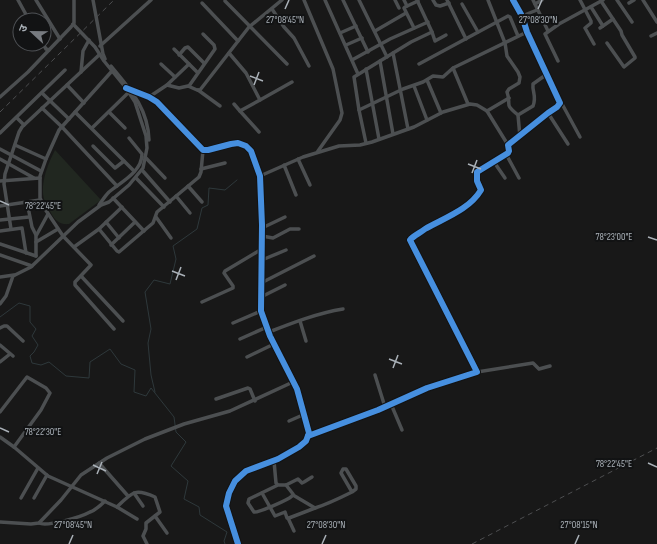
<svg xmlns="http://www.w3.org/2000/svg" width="657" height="544" font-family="'Sofia Sans Condensed','Noto Sans Devanagari',sans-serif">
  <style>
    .green { fill: #212720 }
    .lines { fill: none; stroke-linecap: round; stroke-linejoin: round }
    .stream { stroke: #2e383b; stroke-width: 1 }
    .minor { stroke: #4c4f51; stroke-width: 3.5 }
    .rail { stroke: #4d4e50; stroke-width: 1; stroke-dasharray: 5 4; stroke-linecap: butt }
    .cycleway-casing { stroke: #121314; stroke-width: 8 }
    .cycleway { stroke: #468fdf; stroke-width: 6 }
    .ticks { fill: none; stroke: #aab1b8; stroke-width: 1.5 }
    .ticks-label { font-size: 10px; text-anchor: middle; fill: #aab1b8; stroke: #121314; stroke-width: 4; stroke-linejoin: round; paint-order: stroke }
  </style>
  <rect width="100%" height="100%" fill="#181818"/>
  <path class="green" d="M55,150L101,200L69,224C61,225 55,221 51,213C49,209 46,204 44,199C40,183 48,164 55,150Z"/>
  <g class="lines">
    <g class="stream">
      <polyline points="0,317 19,303 30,306 30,322 36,329 32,336 38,345 34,352 30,356 32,363 41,365 49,362 66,376 89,378 90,362 110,349 121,364 135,370 134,392 146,396 151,388 174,417 176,432 186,442 171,466 188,481 184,499 199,507 200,515 227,532 224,541 225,544"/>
      <polyline points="155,392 151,375 148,343 151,329 145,292 154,280 170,284 176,259 173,246 197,229 202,208 208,205 209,188 225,190 237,180"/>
    </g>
    <g class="minor">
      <polyline points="18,0 29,20"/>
      <polyline points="36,0 60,39"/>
      <polyline points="93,0 103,54 105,59"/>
      <polyline points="304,0 333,69 342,113 340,120 318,151"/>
      <polyline points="325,0 358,74"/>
      <polyline points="343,0 368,52"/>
      <polyline points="359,0 387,57"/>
      <polyline points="395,0 399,8"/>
      <polyline points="404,0 407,6"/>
      <polyline points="433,0 436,5 440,6 449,3"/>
      <polyline points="447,0 466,39"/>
      <path d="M488,0L505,43L507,56L518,72L520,77L519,83L509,89L507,92C512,106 503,103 518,115L520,137"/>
      <polyline points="533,0 548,31"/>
      <polyline points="580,0 591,21 591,23 585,28 594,44"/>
      <polyline points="617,0 632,22"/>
      <polyline points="643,0 657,22"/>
      <polyline points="225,1 287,64"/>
      <polyline points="601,1 621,31 622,35 635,57 635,58 624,67 607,43"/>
      <polyline points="202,3 238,41"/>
      <polyline points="629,3 634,0"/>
      <polyline points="462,4 478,32"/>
      <polyline points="535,4 542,0"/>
      <polyline points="591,7 603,26"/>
      <polyline points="272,9 284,27 294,38 309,66"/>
      <polyline points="522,16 537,10"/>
      <polyline points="414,28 404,8 405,7 418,1"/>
      <polyline points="600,28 613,19"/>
      <polyline points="375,31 406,13"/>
      <polyline points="432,32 435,41 446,35"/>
      <polyline points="340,33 356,26"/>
      <polyline points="651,36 657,33"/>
      <polyline points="43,44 46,49 49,50 71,27 74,23 74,0"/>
      <polyline points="346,45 362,38"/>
      <polyline points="100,46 151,0"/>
      <polyline points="174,49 197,72"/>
      <polyline points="229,53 246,73 260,100 292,82"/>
      <polyline points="393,53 408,129"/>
      <polyline points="179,55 185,48 188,47 204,63"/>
      <polyline points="352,60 390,39 428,22"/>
      <polyline points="380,61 393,134"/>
      <polyline points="558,61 545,34 559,24 603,0"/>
      <polyline points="161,64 175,77"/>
      <polyline points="419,64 508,16 510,17 518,36"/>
      <path d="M111,66C130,89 148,108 149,140"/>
      <polyline points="453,68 468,104"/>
      <polyline points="366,69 379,139"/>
      <polyline points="112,71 59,130 46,159 40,176 40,198 45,209 63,236 91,265 75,282 75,285 114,329"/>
      <polyline points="81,72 83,51 89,40"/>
      <polyline points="427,80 441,113"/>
      <polyline points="67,85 84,103"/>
      <polyline points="167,85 189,64"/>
      <polyline points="189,86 215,49 214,45 203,34"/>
      <polyline points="414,86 427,120"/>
      <polyline points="126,88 149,97 157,102 203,150 208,150 231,144 238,143 246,146 251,151 260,176 262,225 261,311 270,336 297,389 309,433 306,441 299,447 278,459 246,471 235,481 229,493 226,506 238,544"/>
      <polyline points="198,90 220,106"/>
      <polyline points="42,93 69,119"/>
      <polyline points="0,97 28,72 49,50"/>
      <polyline points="149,97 167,85 179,88 188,86 197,90 200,90 249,27 282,0"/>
      <polyline points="561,102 580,137"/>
      <polyline points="234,104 240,111 260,100"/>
      <polyline points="42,108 62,127 117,186"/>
      <polyline points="359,110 403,89 423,82 433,76 443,77 453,68 527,32"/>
      <polyline points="240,111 259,132"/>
      <polyline points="487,111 509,98"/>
      <polyline points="75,112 134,171"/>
      <polyline points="109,112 125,128"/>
      <polyline points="548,113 568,144"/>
      <path d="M518,115L533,106C537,96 532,92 533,84L547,74"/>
      <polyline points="17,118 24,125"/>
      <polyline points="92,128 129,92"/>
      <polyline points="0,133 65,70"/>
      <polyline points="366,143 359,110 354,77 411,42 432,32 417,0"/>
      <polyline points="15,145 46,159"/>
      <polyline points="93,146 115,168 124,161"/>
      <polyline points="0,149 41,171"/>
      <polyline points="506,154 519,178"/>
      <polyline points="145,157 165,178"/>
      <polyline points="0,159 34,178"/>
      <polyline points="298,159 310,185"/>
      <polyline points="494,162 505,178"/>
      <polyline points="284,165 296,195"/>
      <polyline points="201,169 225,163"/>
      <polyline points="142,170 170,202"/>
      <polyline points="260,176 303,157 339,146 360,145 372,142 414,127 443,112 470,104 477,105 487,111 508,145"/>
      <polyline points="136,178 164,207"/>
      <polyline points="0,181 40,178"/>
      <polyline points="188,186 202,202"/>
      <polyline points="176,196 190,213"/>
      <polyline points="113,198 144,231"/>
      <polyline points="27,202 32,227 36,235"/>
      <path d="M99,205C102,201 105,196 109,192C121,182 142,172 142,154L129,138"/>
      <polyline points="0,206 40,200"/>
      <polyline points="156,217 171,238"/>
      <polyline points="0,220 29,217"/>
      <polyline points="106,222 119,238"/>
      <polyline points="262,228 285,217"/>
      <polyline points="11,229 4,184 5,174 19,132 22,127 99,55"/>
      <polyline points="99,229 117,251 119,252 153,223 157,212 199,177 201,172 203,150"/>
      <polyline points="0,231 22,228 26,253"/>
      <polyline points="262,236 273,238 290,229 299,229"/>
      <polyline points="36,242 58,229"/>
      <polyline points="0,244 36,256"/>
      <polyline points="111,245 135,222"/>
      <polyline points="74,247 99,229 122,207"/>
      <polyline points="0,255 32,266"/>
      <polyline points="36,256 36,236 48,214"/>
      <polyline points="262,260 286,250"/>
      <polyline points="81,276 123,321"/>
      <polyline points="0,277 14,275"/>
      <polyline points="261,283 314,256"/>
      <polyline points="261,297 285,285"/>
      <polyline points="202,302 233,288 233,286 224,273 225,271 262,249"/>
      <polyline points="0,304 6,296 13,276 31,267 78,222 101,205 109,202 129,185 143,168 147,148 146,136 135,102 126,88 104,61 95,47 73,24"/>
      <polyline points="300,321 306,341"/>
      <polyline points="233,323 261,311"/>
      <polyline points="0,328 4,326 7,326 23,341"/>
      <path d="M269,332C292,323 318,313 343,309"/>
      <polyline points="240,339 267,327"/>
      <polyline points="0,345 13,356"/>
      <polyline points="247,357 274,344"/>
      <polyline points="0,362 10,354"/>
      <polyline points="477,372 533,363 539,369 550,366"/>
      <polyline points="375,375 385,407"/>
      <polyline points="216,399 248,388 250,389 255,401"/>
      <polyline points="391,404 402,430"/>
      <polyline points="0,412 27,377 46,388 50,393 41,410 14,447"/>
      <polyline points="289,421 305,414"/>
      <path d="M308,436L378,410L427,388L477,372L410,240C413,236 420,233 425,229C444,218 469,210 481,190L477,181V172L508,153L509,151L508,145L548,113L557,107L560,103L527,32L522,16L513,0"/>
      <polyline points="0,437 14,447 48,476 117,507 137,519"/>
      <path d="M274,461L276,483L278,485H286L293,494L292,496C288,500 258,513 254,512L248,503L249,499L278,485"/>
      <polyline points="99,463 128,496"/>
      <polyline points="286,485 298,479 302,483 304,482 312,477"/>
      <polyline points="134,493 143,506"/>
      <polyline points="262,493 275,516 285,512 287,518 289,518 315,508"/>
      <path d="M293,495L315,508C328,504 340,498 352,492L356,489V486L346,469H343L341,473L352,492"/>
      <polyline points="21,498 38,468"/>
      <polyline points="34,498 47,475"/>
      <path d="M117,507C132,492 135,488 155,497L160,512L146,523V529L143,536L147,544"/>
      <polyline points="155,516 167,533"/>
      <polyline points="288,518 294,531"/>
      <polyline points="0,522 31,524 39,523 61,500 81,475 107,458 145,439 184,424 230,411 293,382"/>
      <path d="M39,523C47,527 81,517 90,512C96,510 101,505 105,501"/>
    </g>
    <g class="rail">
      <polyline points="0,112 114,0"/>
      <polyline points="472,544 657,448"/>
    </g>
    <g class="cycleway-casing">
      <g id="cycleway">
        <polyline points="126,88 149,97 157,102 203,150 208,150 231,144 238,143 246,146 251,151 260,176 262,225 261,311 270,336 297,389 309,433 306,441 299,447 278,459 246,471 235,481 229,493 226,506 238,544"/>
        <path d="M308,436L378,410L427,388L477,372L410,240C413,236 420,233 425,229C444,218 469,210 481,190L477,181V172L508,153L509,151L508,145L548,113L557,107L560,103L527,32L522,16L513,0"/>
      </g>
    </g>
    <use href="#cycleway" class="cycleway"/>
  </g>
  <path class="ticks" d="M285,9L289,0M538,9L542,0M250,76L263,81M254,85L259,72M468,164L481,169M472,173L477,160M0,201L9,205M648,237L657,240M172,271L185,276M176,280L181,267M389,359L402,364M393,368L398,355M0,428L9,432M648,463L657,467M93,465L106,471M97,474L102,462M69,544L73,535M322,544L326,535M575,544L579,535"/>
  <g class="ticks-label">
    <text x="285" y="23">27°08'45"N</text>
    <text x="538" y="23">27°08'30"N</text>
    <text x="43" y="209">78°22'45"E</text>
    <text x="614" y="240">78°23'00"E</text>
    <text x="43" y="435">78°22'30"E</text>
    <text x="614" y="467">78°22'45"E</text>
    <text x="73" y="528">27°08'45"N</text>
    <text x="326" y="528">27°08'30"N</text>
    <text x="579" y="528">27°08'15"N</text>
  </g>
  <g transform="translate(32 32) rotate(292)"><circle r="19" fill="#121314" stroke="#4f5256"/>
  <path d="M0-3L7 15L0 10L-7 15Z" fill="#777b80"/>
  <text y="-6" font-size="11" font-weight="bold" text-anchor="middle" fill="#aab1b8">उ</text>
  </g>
</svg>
